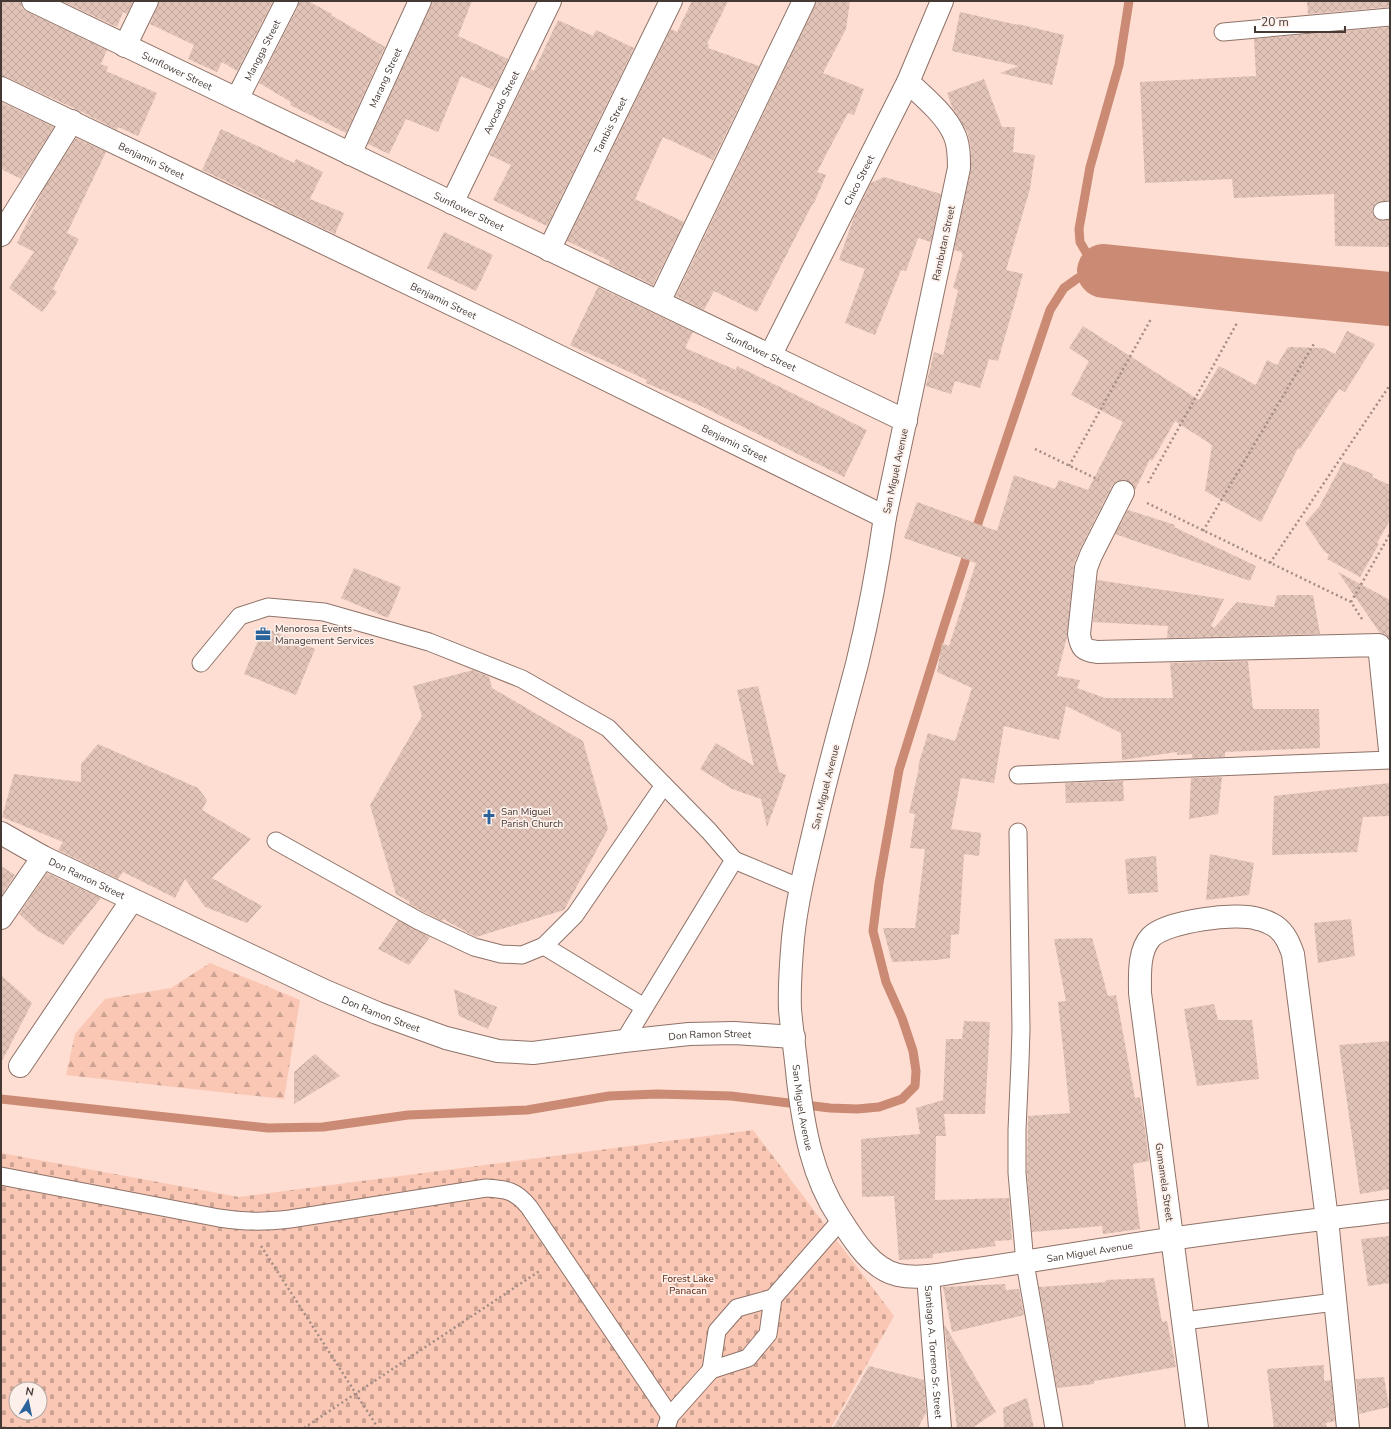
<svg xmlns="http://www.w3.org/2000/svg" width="1391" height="1429" font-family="'Nunito Sans',sans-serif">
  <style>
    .forest { fill: url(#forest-firs) }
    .cemetery { fill: url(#cemetery-stones); fill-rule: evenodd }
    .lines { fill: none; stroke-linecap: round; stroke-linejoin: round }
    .stream { stroke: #ca8a73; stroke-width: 9 }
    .river { stroke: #ca8a73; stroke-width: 54 }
    .building { fill: url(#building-cross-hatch) }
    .service-casing { stroke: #8e7268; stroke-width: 19 }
    .minor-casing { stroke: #8e7268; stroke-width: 24 }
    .path { stroke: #a28c83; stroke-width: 2.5; stroke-dasharray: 2 3; stroke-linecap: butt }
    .service { stroke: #fff; stroke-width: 17 }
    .minor { stroke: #fff; stroke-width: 22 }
    .labels { text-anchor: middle; stroke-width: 3.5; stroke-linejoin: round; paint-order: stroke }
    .street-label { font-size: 10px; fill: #453934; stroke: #fdf0eb }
    .poi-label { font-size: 10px; fill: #453934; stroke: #fdf0eb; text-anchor: start }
    .park-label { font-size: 10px; fill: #5f240c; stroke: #fdf0eb }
  </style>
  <defs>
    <pattern id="forest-firs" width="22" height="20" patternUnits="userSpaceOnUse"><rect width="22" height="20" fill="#fac7b4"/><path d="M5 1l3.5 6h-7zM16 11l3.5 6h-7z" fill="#cca393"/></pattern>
    <pattern id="cemetery-stones" width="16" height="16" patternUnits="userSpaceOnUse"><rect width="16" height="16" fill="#fac7b4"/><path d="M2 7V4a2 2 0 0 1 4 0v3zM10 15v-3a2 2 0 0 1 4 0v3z" fill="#cca393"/></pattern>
    <pattern id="building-cross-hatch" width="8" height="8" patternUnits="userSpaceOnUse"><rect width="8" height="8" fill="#e2c3b7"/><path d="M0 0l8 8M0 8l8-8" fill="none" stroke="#c3a89e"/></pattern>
  </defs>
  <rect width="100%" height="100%" fill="#feded2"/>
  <polygon class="forest" points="210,963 300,1000 284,1099 66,1075 75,1034 105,999 171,988"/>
  <path class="cemetery" d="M753,1130L894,1316L831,1428H1V1153L239,1197ZM16,1389H40V1413H16Z"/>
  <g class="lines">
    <g class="stream">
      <polyline points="974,535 1050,310 1064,288 1078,278 1104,271 1087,254 1080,242 1079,229 1090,167 1119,65 1129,1"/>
      <polyline points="1,1099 268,1128 323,1127 408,1115 527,1110 609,1096 657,1094 731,1096 830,1108 857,1109 879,1107 902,1099 915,1086 916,1071 913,1051 902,1018 886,982 873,931 879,883 899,770 944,626 969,549"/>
    </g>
    <polyline class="river" points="1104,271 1239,285 1390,299"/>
  </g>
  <g class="building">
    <polygon points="1,1 21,1 22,8 28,12 107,50 101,64 108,67 106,71 157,93 138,136 118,127 117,130 78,110 6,77 1,76"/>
    <polygon points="62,1 133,1 127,14 123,12 117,27"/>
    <polygon points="159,1 273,1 237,71 222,62 217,72 188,59 194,45 150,24 158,6"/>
    <polygon points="299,1 308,1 332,14 331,15 385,47 346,133 290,105 291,102 259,83 298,7"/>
    <polygon points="432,1 472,1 458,36 508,59 493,90 461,76 438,132 406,119 389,154 368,144 431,6"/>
    <polygon points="692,1 728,1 707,44 709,45 708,48 759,66 713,160 663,137 635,199 684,222 653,285 609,264 610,261 567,241 671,29 677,32"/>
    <polygon points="816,1 850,1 846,29 823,73 864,89 854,115 848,113 817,172 826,175 814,203 813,203 757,312 714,291 704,310 676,296 815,6"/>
    <polygon points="1307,1 1390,1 1390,7 1308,14"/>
    <polygon points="960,12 1018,25 1018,24 1064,35 1052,85 1000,73 1019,66 952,51"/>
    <polygon points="558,20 593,36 596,30 634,48 547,226 493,200 511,165 489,155 531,69 534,71"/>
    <polygon points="1390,27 1390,200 1376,203 1373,207 1372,212 1374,217 1378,220 1390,220 1390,247 1335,246 1334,194 1234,198 1232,179 1145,183 1140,82 1256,76 1254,39"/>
    <polygon points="984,79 1002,127 1015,127 1013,152 1035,155 1030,189 1006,270 1023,274 998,361 989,359 980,388 955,381 951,394 926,386 934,352 943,355 958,290 953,288 963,254 962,254 962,252 954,250 971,168 971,149 968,134 961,121 953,109 947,93"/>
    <polygon points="1,102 54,127 21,179 1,169"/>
    <polygon points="221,129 294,163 296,159 323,172 310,199 344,213 335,234 274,205 274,204 202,170"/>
    <polygon points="76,138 106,152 67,233 79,239 53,289 57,292 42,312 9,288 34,252 17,243 43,190"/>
    <polygon points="884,177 941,194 931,242 918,238 906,271 901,270 875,335 845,323 865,269 839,260 854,217 871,183"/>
    <polygon points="444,232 493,255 476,291 427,268"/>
    <polygon points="598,287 693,332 685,348 736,370 737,366 867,430 844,477 701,406 646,383 647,380 570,345"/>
    <polygon points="1083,326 1199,400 1219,366 1256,385 1267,360 1277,365 1288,347 1323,348 1335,354 1347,331 1375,344 1345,392 1339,389 1300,449 1298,448 1261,522 1205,491 1212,445 1175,421 1152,461 1150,459 1135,490 1133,485 1128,481 1122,480 1116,482 1112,486 1080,549 1074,564 1067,637 1057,676 1080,680 1077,688 1105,698 1173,698 1170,663 1248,661 1253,709 1319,709 1320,748 1225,752 1225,757 1192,758 1192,754 1177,755 1177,752 1122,760 1121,733 1066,706 1059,740 1004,726 994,783 961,778 951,829 981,833 979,856 964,854 959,934 951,935 950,958 937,960 892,962 883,928 915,928 925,849 910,848 915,814 909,813 919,767 918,766 928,733 955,741 972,688 937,672 942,643 949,646 976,563 904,538 917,502 997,531 1014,475 1055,489 1059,480 1088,490 1123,422 1071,395 1089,361 1069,348"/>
    <polygon points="1343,462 1373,474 1372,477 1390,485 1390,520 1377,543 1379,544 1360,577 1327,559 1329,555 1324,551 1305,523 1319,507"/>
    <polygon points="1128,510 1175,525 1174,527 1256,566 1250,581 1115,534"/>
    <polygon points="354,568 401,587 388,618 341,598"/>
    <polygon points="1338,572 1390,600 1390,640 1385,634 1380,633"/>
    <polygon points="1097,580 1224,599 1211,626 1214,628 1237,602 1274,607 1277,595 1313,595 1320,634 1167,638 1168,626 1093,622"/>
    <polygon points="264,627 315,649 296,695 244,674"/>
    <polygon points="473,670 489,677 492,688 583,741 608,829 564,910 476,937 443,919 442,921 424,912 409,904 410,902 396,894 370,805 422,716 413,686"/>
    <polygon points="758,686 779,772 786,775 767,827 761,799 732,789 700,769 716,743 754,766 737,690"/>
    <polygon points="98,744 198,788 207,800 202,810 251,839 212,878 262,906 247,923 205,907 185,879 175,898 123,872 118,879 58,850 63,842 2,817 14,774 81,782 81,764"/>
    <polygon points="1222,777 1218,814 1189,819 1191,778"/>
    <polygon points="1123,781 1124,801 1066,803 1065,783"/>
    <polygon points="1390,783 1390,816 1363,817 1357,852 1272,855 1274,796"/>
    <polygon points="1210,854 1254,863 1249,895 1206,900"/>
    <polygon points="1156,856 1158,892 1128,894 1125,859"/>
    <polygon points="1,866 15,875 1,896"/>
    <polygon points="47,873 101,898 63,945 38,931 19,914"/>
    <polygon points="1351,919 1355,956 1318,963 1314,923"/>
    <polygon points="398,920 430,937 409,965 378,949"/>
    <polygon points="1092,938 1108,996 1116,995 1135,1098 1140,1097 1145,1130 1149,1161 1133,1164 1140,1229 1103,1234 1102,1226 1032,1232 1027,1173 1028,1116 1070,1113 1058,1002 1066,1001 1054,939"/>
    <polygon points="1,975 32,1003 1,1063"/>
    <polygon points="454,989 497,1007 488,1029 459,1016"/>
    <polygon points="1214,1004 1218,1020 1252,1020 1259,1079 1197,1086 1184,1009"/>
    <polygon points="964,1021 990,1022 985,1114 944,1114 946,1136 936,1136 935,1200 1009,1198 1012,1240 994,1241 996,1246 933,1254 933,1258 899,1260 894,1196 862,1197 861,1139 920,1134 916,1108 943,1100 943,1102 946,1039 962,1039"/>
    <polygon points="1390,1041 1390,1189 1360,1194 1339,1045"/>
    <polygon points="315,1054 340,1076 294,1104 294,1072"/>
    <polygon points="1390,1236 1390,1283 1368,1286 1361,1239"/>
    <polygon points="1154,1278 1162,1322 1167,1321 1176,1367 1094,1381 1094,1384 1057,1388 1039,1287 1106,1282 1105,1280"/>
    <polygon points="1005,1284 1006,1290 1019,1289 1024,1315 952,1332 943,1287"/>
    <polygon points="944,1324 996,1412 972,1428 957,1428"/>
    <polygon points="1324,1365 1324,1381 1331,1380 1335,1421 1326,1423 1327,1428 1274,1428 1267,1369"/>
    <polygon points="869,1366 924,1380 926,1413 918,1428 833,1428"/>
    <polygon points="1384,1377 1389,1407 1359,1414 1356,1379"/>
    <polygon points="1027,1398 1034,1428 1004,1428 1003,1408"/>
  </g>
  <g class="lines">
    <g class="service-casing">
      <g id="service">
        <polyline points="1223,32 1390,17"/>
        <polyline points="1382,211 1390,210"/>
        <polyline points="201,663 240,616 268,607 324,612 429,642 522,679 608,728 709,831 734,860 801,888"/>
        <polyline points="1018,775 1390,760"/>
        <polyline points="1018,832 1021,1029 1020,1062 1017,1130 1017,1173 1025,1263 1054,1428"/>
        <polyline points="276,841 419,921 474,947 501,954 522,955 544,946 575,915 664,785"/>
        <polyline points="544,946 644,1007"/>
        <polyline points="624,1041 734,860"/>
        <path d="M1,1176L219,1218C245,1222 263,1222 290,1219L486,1188C507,1189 516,1191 529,1207L670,1416"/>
        <polyline points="1184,1321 1335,1302"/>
        <polyline points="711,1370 717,1331 737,1308 773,1298"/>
        <polyline points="666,1428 670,1416 711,1370 748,1358 768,1334 773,1298 841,1220"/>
      </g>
    </g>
    <g class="minor-casing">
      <g id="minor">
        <path id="s1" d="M33,1L906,421"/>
        <polyline points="125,46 147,1"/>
        <path id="s2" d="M908,82C923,96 946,115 954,134C959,144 959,156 959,168L885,517C878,566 869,615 857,664C843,717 828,769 816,822C807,860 797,899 793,938C791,961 789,986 790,1009C792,1033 796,1057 798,1081C804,1129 812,1176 839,1217C853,1239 871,1269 898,1275C921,1280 947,1273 969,1270C1019,1263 1068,1255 1118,1247C1208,1232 1299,1222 1390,1211"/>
        <path id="s3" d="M1,88L522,338L885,517"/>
        <path id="s4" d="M237,99L287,1"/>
        <path id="s5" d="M350,154L420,1"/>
        <path id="s6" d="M452,203L550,1"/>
        <polyline points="1,235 72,121"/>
        <path id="s7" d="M549,250L671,1"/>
        <polyline points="659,302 804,1"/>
        <path id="s8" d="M770,356L908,82L942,1"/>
        <path d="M1123,492L1091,555L1086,568L1079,634C1081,648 1084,650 1097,652L1379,645L1390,750"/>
        <path id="s9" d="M1,833L43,857L325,991L377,1013L446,1038L498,1051L533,1053L624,1041L689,1034L734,1033L794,1037"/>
        <polyline points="1,918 43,857"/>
        <polyline points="20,1066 132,900"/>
        <path id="s10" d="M928,1276L940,1428"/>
        <path d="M1197,1428L1140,993C1140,976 1138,951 1151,937C1167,921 1237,912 1258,919C1263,920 1270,923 1275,926C1285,933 1289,943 1293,954L1327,1219L1348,1428"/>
      </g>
    </g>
    <g class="path">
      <polyline points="1035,449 1099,480"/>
      <polyline points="1069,466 1151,319"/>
      <polyline points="1148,483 1237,323"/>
      <polyline points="1147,503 1351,602 1362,619"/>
      <polyline points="1203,531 1315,342"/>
      <polyline points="1270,563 1390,385"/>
      <polyline points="1351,602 1390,534"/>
      <polyline points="261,1246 378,1428"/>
      <polyline points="304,1428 541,1270"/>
    </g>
    <use href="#service" class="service"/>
    <use href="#minor" class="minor"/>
  </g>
  <defs>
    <g id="office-bare" transform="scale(1.2)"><path d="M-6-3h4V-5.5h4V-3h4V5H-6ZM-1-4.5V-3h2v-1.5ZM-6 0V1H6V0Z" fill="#2b639b" stroke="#fdf0eb" stroke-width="2.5" paint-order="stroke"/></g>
    <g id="church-bare" transform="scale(1.2)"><path d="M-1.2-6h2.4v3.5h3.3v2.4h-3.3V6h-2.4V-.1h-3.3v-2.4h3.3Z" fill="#2b639b" stroke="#fdf0eb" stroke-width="2.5" paint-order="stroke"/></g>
  </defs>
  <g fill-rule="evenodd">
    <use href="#office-bare" x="263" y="634"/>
    <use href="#church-bare" x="489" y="817"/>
  </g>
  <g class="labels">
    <g class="street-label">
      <text dy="4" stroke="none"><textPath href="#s4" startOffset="55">Mangga Street</textPath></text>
      <text dy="4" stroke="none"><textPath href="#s1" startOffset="160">Sunflower Street</textPath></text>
      <text dy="4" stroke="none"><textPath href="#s5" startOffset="84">Marang Street</textPath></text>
      <text dy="4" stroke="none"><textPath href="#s6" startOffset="112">Avocado Street</textPath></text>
      <text dy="4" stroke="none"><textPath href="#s7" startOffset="139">Tambis Street</textPath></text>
      <text dy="4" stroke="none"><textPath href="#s3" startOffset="167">Benjamin Street</textPath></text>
      <text dy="4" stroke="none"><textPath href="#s8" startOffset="197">Chico Street</textPath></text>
      <text dy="4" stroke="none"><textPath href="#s1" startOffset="484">Sunflower Street</textPath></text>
      <text transform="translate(943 243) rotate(-78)" y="4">Rambutan Street</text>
      <text dy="4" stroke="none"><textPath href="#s3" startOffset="491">Benjamin Street</textPath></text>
      <text dy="4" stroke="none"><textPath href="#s1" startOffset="808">Sunflower Street</textPath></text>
      <text dy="4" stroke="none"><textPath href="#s3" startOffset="815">Benjamin Street</textPath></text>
      <text transform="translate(895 471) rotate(-78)" y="4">San Miguel Avenue</text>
      <text transform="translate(825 787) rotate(-76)" y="4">San Miguel Avenue</text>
      <text dy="4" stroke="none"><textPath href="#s9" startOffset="97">Don Ramon Street</textPath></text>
      <text dy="4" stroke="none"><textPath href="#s9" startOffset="421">Don Ramon Street</textPath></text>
      <text dy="4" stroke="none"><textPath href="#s9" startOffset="757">Don Ramon Street</textPath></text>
      <text dy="4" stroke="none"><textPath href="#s2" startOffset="1063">San Miguel Avenue</textPath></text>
      <text transform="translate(1165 1182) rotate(82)" y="4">Gumamela Street</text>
      <text dy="4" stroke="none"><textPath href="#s2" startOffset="1458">San Miguel Avenue</textPath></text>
      <text dy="4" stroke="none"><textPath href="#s10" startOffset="76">Santiago A. Torreno Sr. Street</textPath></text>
    </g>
    <g class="poi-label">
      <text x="275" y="632">Menorosa Events<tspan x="275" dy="12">Management Services</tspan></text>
      <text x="501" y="815">San Miguel<tspan x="501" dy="12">Parish Church</tspan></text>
    </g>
    <g class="park-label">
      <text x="688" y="1282">Forest Lake<tspan x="688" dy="12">Panacan</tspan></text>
    </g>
  </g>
  <rect width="1391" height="1429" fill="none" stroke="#453934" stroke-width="4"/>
  <g transform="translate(28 1401) rotate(10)"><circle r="19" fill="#fdf0eb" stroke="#b3a7a2"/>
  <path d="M0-3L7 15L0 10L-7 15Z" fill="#2b639b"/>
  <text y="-6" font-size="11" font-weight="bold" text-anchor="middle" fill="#453934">N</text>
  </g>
  <path d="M1255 26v6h90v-6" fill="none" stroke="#453934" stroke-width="2"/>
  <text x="1261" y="26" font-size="12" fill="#453934" stroke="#fdf0eb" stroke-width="3" paint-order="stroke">20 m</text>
</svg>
